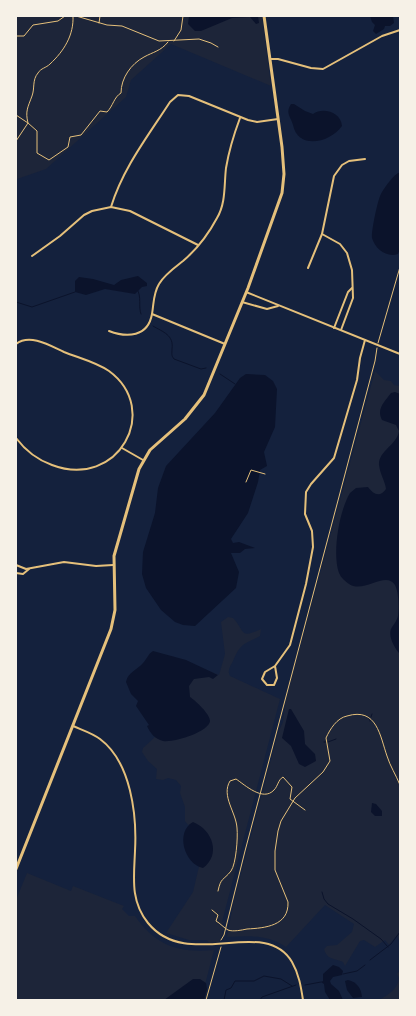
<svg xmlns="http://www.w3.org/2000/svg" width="416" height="1016" font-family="'Nunito Sans',sans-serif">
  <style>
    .green { fill: #1d2539 }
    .water { fill: #0b132b }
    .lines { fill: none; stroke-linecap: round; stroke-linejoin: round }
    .stream { stroke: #0b132b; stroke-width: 1 }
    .path { stroke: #e5c07b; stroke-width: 1 }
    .minor { stroke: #e5c07b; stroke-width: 2 }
    .secondary { stroke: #e5c07b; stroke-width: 3 }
  </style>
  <rect width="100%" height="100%" fill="#14213d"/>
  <g class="green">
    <polygon points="16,16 262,16 271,86 171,44 131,80 126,97 46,169 17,179"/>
    <path d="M375,371L384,380L391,381L394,385L400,386V943L397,935L389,945L385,940L375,947L364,940L360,941L345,966L343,962C334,958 327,960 324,949L327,946L337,945L352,932L354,924L325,905L286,947C267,934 248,936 227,937L234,900L278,733L283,722L286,699Z"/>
    <path d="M228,617L233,618C245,630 239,640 261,629L260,636C243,645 241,643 233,661C230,667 227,670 230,676L280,699L222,922L226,921L221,925L224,929L222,932L223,933L219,942L209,943L207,940H189L166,933L193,892L201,858L190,824L188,825L185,821V807L180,793L181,786L176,780L168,778L163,780L156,779L157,769L148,761L142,752L143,748L155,737L165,741L170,740L161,682L171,656L219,675L225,654L221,622Z"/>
    <path d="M27,873L71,891L73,886L124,906L122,909L129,916H135C156,946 178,953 214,950L201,1000H16V900Z"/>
    <path d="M400,970V1000H379C388,995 398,989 399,978L397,974Z"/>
  </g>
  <g class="water">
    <polygon points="189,16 258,16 259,23 256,24 250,17 232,18 201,31 195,31 188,24"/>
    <polygon points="370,16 393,16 394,23 390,26 385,26 384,29 376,34 373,31 375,25 372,22"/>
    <path d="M291,104H294L305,111L313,114C323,107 341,112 342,126C330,143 298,150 293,125C291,117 285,113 291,104Z"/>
    <path d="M400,172V249L398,254C387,258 375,249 372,238C371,232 378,197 382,192C386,186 393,175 400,172Z"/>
    <polygon points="138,276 147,283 147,286 142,287 135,294 105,289 86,295 75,292 75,281 79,277 93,279 114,285 121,280"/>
    <polygon points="246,374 265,375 273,381 277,389 275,427 264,452 267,466 260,470 258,482 248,513 231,539 233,543 239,542 255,548 245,549 240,553 231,553 239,572 236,588 195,626 183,625 175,622 161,610 146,588 142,574 143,552 155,513 158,488 166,466 215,413 240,378"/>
    <path d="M395,392L400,394V654C395,649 388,637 391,629C393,625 397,621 398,616C399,608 399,593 395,585C386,570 364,594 349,584C345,581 341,578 339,573C332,554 339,511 350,493L356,488L368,487C373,494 380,498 386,489C385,481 380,474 379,465C378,451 397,445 399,431L396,425L382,420C376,409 385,401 391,393Z"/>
    <path d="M153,651L186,660L218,675L213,679L209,677L194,679L189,686L190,697C196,701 210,714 210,721C209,732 173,743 163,741C155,739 150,733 147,726L149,725L136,706L138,701L131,694L126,682C128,672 137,670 143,663C147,659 148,654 153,651Z"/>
    <polygon points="289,709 291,709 304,731 305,744 315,754 316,761 305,767 299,764 291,746 282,738"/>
    <polygon points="372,803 376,804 382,811 382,816 375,816 371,812"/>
    <path d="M193,822C213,830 221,855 203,868C184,864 175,832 193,822Z"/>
    <polygon points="333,965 339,967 343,971 342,975 333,977 330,981 331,984 339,991 343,1000 330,1000 325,992 324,984 321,982 323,981 323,974"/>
    <polygon points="193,979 200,979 206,983 207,989 204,1000 164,1000"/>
    <path d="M348,980C357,982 361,988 362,997L353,998L347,990L345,981Z"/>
  </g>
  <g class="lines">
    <g class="stream">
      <path d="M137,289C142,297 138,306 141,314"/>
      <polyline points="16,302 32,307 75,292"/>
      <path d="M153,326C163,332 174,335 172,349C172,354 171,355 174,359L201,369L206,368"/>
      <polyline points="220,374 235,384"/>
      <polyline points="371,717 372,714"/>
      <polyline points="370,721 370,719"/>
      <polyline points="324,742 326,742"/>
      <polyline points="328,742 336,739"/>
      <polyline points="322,892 324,899 328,904 353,919 381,939 388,947"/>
      <polyline points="370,960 391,944 400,932"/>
      <polyline points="343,974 357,971 365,965"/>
      <polyline points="305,985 321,982"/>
      <polyline points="224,1000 226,990 231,988 235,981 254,981 264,976 281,979 292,986"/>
      <polyline points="260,1000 262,997 296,985"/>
    </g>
    <g class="path">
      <polyline points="76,16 107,25 122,26 159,41 199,39 211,43 218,47"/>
      <polyline points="99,23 100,16"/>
      <polyline points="16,36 24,36 33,25 58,21 65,16"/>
      <polyline points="174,41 181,30 183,16"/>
      <path d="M16,115L28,123C25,111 28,107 32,96C35,88 32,80 38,73C41,68 46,68 50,64C64,51 74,35 73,16"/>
      <path d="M16,141L28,123L37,131V153L49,160L68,147L70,137L81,135L100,111L107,112C113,106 114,97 121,93C121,78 131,64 144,57C153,52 161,51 168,42"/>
      <polyline points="378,343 400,267"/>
      <polyline points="246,482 251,470 265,474"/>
      <path d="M218,891C221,877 223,881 231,871C236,864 238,838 237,828C236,812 221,796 230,781L236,779C245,785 263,802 274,790C278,786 278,780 283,777L292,787L290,799L305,810"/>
      <path d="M212,910L218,915L216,921C220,923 224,928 228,930C233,932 242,930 247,929C265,928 289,926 288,902L275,870V851L278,831L281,821L295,798L323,772L330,761L326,738C330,729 337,718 347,716C377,707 380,736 387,756C390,766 396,775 400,785"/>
      <polyline points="221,940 224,935 245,851 375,361 377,348"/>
      <polyline points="206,1000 221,947"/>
    </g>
    <g class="minor">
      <polyline points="270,59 278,59 311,68 323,69 382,36 400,30"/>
      <path d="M111,207C123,168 148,136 170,102L178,95L189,96L248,120L257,122L278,119"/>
      <polyline points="322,234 340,244 347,253 352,270 353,298 341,330"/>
      <polyline points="32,256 60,236 84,215 92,211 111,207 130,211 198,245"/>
      <polyline points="308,268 322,234 334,176 342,165 349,161 365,159"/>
      <polyline points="246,292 400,354"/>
      <polyline points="242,302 267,309 278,306"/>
      <polyline points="152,314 225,344"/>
      <polyline points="334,328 348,292 352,288"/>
      <path d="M109,331C127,338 148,337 152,314C154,303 153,294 159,284C164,275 174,268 183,261C196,250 209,233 217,218C226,203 224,185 226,168C229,150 234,134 240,118"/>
      <path d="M16,344C30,333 51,346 64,352C79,358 96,362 109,371C162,410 118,490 52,465C38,460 25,450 16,438"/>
      <polyline points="122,448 143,460"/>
      <polyline points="16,565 26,569 64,562 96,566 113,565"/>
      <polyline points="16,573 23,574 29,569"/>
      <polyline points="275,666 277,678 274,685 267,685 262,679 265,672 275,666 290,645 306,584 313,547 312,531 305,514 306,492 311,484 334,458 357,380 360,358 365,340"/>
      <path d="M73,726C82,730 92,733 100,739C131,762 137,815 135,851C134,877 130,901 148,923C188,972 264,915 292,962C299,974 301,987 303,1000"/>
    </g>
    <polyline class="secondary" points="16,869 111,629 115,610 114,556 139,469 150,450 185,419 204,395 248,288 282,193 284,174 282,147 264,16"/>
  </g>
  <rect width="416" height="1016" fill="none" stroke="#f6f1e7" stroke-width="34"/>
</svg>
